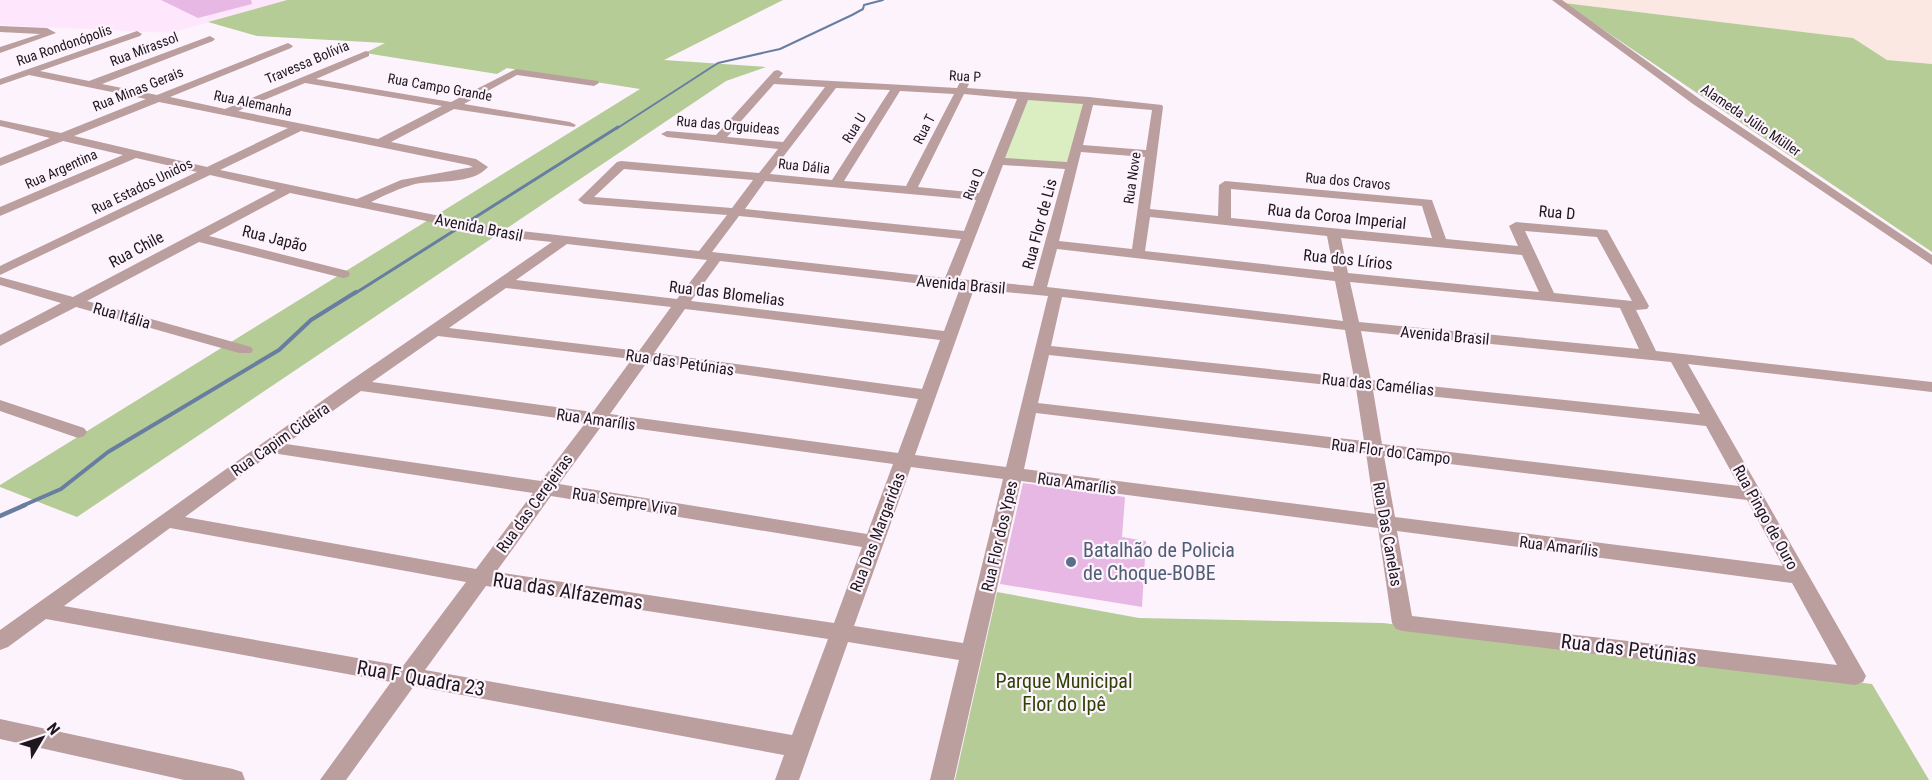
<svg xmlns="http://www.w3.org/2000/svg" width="1932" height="780" font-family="'Roboto Condensed',sans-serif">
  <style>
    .built { fill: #fee7fd }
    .industrial { fill: #fce8e2 }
    .green { fill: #daeec2 }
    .forest { fill: #b5cc97 }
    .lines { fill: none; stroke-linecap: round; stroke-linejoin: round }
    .stream-far3 { stroke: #677ea0; stroke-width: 2 }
    .stream-far2 { stroke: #677ea0; stroke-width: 3 }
    .stream-far1 { stroke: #677ea0; stroke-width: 4 }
    .stream { stroke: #677ea0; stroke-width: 4.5 }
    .building { fill: #e6b8e3 }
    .minor { fill: #bb9e9e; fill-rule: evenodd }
    .service-dot { fill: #5c6f8a; stroke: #fdf3fd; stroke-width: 2 }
    .labels { text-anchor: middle; stroke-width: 4.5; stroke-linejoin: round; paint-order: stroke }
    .far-street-label { font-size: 14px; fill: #1e181e; stroke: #fdf3fd }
    .street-label { font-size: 16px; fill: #1e181e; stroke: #fdf3fd }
    .near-service-label { font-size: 20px; fill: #4e5e75; stroke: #fdf3fd; text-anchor: start }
    .near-street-label { font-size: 20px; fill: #1e181e; stroke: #fdf3fd }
    .near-park-label { font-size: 20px; fill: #2f4307; stroke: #fdf3fd }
  </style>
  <rect width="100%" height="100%" fill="#fdf3fd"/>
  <polygon class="built" points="0,0 287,0 171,33 0,25"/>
  <polygon class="industrial" points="1560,0 1932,0 1932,64 1887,60 1853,38 1564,3"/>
  <polygon class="green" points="1026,96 1084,101 1067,165 1002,160"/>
  <g class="forest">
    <polygon points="287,0 783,0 664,60 766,67 726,81 77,517 0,487 0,485 640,89 507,68 497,74 365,53 385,43 257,36 208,22"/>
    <polygon points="1564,3 1853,38 1887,60 1932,64 1932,252"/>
    <polygon points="997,592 1139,618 1383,623 1872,684 1929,780 955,780"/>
  </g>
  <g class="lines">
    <polyline class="stream-far3" points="616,129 718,63 780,49 852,15 863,9 864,5 883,0"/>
    <polyline class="stream-far2" points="354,294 618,127"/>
    <polyline class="stream-far1" points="22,506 61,489 108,452 279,350 311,320 356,292"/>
    <polyline class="stream" points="0,516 25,505"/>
  </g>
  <g class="building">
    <polygon points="161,0 251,0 252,4 198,18"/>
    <polygon points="1023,483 1125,497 1122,537 1146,541 1142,607 1000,584"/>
  </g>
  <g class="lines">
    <g class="minor">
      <polygon points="1552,0 1562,0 1701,100 1932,255 1932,265 1693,104"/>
      <polygon points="0,26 47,28 56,33 0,53 0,47 40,34 0,32"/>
      <path d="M137,31L142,34L140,36L40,71L89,81L210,36L215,39L213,41L102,84L157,95L288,43L293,46L291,48L170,97L225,109L366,51L369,52V56L316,79L451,102L516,69L598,81L599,83L594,86L517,75L464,104L570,122L576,125L574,127L454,109L391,142L476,159L488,167C472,185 437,180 415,184C400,188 385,195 371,202L504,229L699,251L727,215L584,204L578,200L617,162L621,161L759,173L778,149L667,137L661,134L667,131L716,135L774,71L778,70L783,73L779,78L957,88L960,82L964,81L969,84L967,88L1089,97L1162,105L1163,107L1150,209L1218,216L1219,185L1225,181L1432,200L1446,239L1518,246L1509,226L1516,222L1607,230L1649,306L1647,309L1636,310L1656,351L1932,382V392L1688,364L1866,676L1863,682L1855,685L1403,631L1396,629L1392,623L1378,528L1021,481L954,780H930L959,660L848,642L799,780H775L784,755L414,686L346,780H320L391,682L46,619L8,647L0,650V630L350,381L552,242L504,237L290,193L209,236L348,271L350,274L348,277L343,278L199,242L87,301L251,347L253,350L251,353H239L76,307L0,346V335L61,303L0,285V277L73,297L276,190L210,175L0,275V266L197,172L136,158L0,216V207L123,155L63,141L0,166V158L50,138L0,126V120L61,133L146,99L29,75L0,85V79ZM305,83L442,106L378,139L238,111ZM774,84L825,87L783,142L727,137ZM836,88L890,90L832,180L770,174ZM900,91L954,94L906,186L844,181ZM964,94L1017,99L979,193L918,187ZM1028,100L1083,104L1067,162L1005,158ZM159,102L288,128L207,167L74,136ZM1093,105L1152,110L1146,150L1083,145ZM301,131L468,165L473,167L401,180L357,199L220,170ZM1081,152L1145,157L1132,249L1059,241ZM1003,165L1065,169L1033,286L959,279ZM624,169L753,180L732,208L594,197ZM765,181L976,200L964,231L745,209ZM1231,189L1422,206L1432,238L1231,218ZM739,216L961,239L945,278L712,252ZM1150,217L1327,236L1334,272L1145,251ZM1525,231L1597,237L1632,301L1554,293ZM1341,238L1522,255L1539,292L1348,273ZM567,244L707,260L677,299L516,280ZM1057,249L1335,281L1343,321L1047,287ZM720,261L950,287L960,288L944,331L691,301ZM1350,282L1620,308L1639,349L1359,322ZM506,288L671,307L639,351L449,328ZM974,289L1048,296L1006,467L915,455ZM1062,297L1345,330L1354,378L1051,346ZM685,309L940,340L922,389L654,353ZM1361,331L1671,362L1700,414L1371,380ZM438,336L632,359L593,412L372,382ZM1049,355L1356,388L1364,441L1038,403ZM648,361L918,399L898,453L610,414ZM1373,390L1706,426L1739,486L1382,444ZM361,391L586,422L541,481L286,444ZM1036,413L1366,453L1375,514L1024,469ZM603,424L893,464L867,534L559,484ZM272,453L533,493L476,569L185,517ZM1384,456L1747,500L1783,566L1395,517ZM911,467L1003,479L963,643L854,626ZM551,496L862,547L834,623L496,572ZM170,528L466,582L403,666L64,606ZM1397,531L1792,583L1837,665L1412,616ZM486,586L828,639L792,735L425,670Z"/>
      <polygon points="0,400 84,428 87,432 84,436 78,438 0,411"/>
      <polygon points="0,719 233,769 242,772 245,780 184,780 0,739"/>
    </g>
  </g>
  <circle class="service-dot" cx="1071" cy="562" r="6"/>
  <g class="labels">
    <g class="far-street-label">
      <text transform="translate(64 45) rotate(-19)" y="5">Rua Rondonópolis</text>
      <text transform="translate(144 49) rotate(-21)" y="5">Rua Mirassol</text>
      <text transform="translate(307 62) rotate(-23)" y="5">Travessa Bolívia</text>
      <text transform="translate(965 76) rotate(3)" y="5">Rua P</text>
      <text transform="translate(440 87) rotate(10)" y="5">Rua Campo Grande</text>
      <text transform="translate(138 89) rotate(-22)" y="5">Rua Minas Gerais</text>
      <text transform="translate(253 103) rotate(12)" y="5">Rua Alemanha</text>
      <text transform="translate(1751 120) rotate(34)" y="5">Alameda Júlio Müller</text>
      <text transform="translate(728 125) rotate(5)" y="5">Rua das Orguideas</text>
      <text transform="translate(854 128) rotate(-58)" y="5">Rua U</text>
      <text transform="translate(924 129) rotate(-63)" y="5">Rua T</text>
      <text transform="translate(804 166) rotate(6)" y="5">Rua Dália</text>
      <text transform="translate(61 169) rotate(-24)" y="5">Rua Argentina</text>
      <text transform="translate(1132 178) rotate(-82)" y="5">Rua Nove</text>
      <text transform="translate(1348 181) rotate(5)" y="5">Rua dos Cravos</text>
      <text transform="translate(973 184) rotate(-69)" y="5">Rua Q</text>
      <text transform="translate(142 186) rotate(-26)" y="5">Rua Estados Unidos</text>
    </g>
    <g class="street-label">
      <text transform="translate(1557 212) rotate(5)" y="6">Rua D</text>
      <text transform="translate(1337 216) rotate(6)" y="6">Rua da Coroa Imperial</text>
      <text transform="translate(1039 224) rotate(-75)" y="6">Rua Flor de Lis</text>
      <text transform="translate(479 227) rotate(11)" y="6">Avenida Brasil</text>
      <text transform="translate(275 238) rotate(14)" y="6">Rua Japão</text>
      <text transform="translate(136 249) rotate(-28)" y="6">Rua Chile</text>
      <text transform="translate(1348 259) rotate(6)" y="6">Rua dos Lírios</text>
      <text transform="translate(961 284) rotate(5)" y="6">Avenida Brasil</text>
      <text transform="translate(727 293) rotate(7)" y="6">Rua das Blomelias</text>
      <text transform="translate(122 315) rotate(16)" y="6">Rua Itália</text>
      <text transform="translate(1445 335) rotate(5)" y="6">Avenida Brasil</text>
      <text transform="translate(680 362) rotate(8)" y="6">Rua das Petúnias</text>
      <text transform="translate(1378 384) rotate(6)" y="6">Rua das Camélias</text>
      <text transform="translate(596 419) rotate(8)" y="6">Rua Amarílis</text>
      <text transform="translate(280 439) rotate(-35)" y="6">Rua Capim Cideira</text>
      <text transform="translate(1391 451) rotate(7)" y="6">Rua Flor do Campo</text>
      <text transform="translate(1077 483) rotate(8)" y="6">Rua Amarílis</text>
      <text transform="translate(625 501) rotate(9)" y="6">Rua Sempre Viva</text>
      <text transform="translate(534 503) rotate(-54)" y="6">Rua das Cerejeiras</text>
      <text transform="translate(1766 517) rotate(61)" y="6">Rua Pingo de Ouro</text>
      <text transform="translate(877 532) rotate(-69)" y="6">Rua Das Margaridas</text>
      <text transform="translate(1388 534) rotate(80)" y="6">Rua Das Canelas</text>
      <text transform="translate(999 536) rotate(-77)" y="6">Rua Flor dos Ypes</text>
      <text transform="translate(1559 546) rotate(7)" y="6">Rua Amarílis</text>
    </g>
    <g class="near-service-label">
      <text x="1083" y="557">Batalhão de Policia<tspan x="1083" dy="23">de Choque-BOBE</tspan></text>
    </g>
    <g class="near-street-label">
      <text transform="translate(568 591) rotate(9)" y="7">Rua das Alfazemas</text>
      <text transform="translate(1629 649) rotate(7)" y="7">Rua das Petúnias</text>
      <text transform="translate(421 678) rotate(10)" y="7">Rua F Quadra 23</text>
    </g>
    <g class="near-park-label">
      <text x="1064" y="688">Parque Municipal<tspan x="1064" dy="23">Flor do Ipê</tspan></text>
    </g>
  </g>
  <g transform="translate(42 738) rotate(51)" stroke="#fdf3fd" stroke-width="4.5" paint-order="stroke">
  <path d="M0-4.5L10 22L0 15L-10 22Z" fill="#1e181e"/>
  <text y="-9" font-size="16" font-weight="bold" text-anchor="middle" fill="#1e181e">N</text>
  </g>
</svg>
